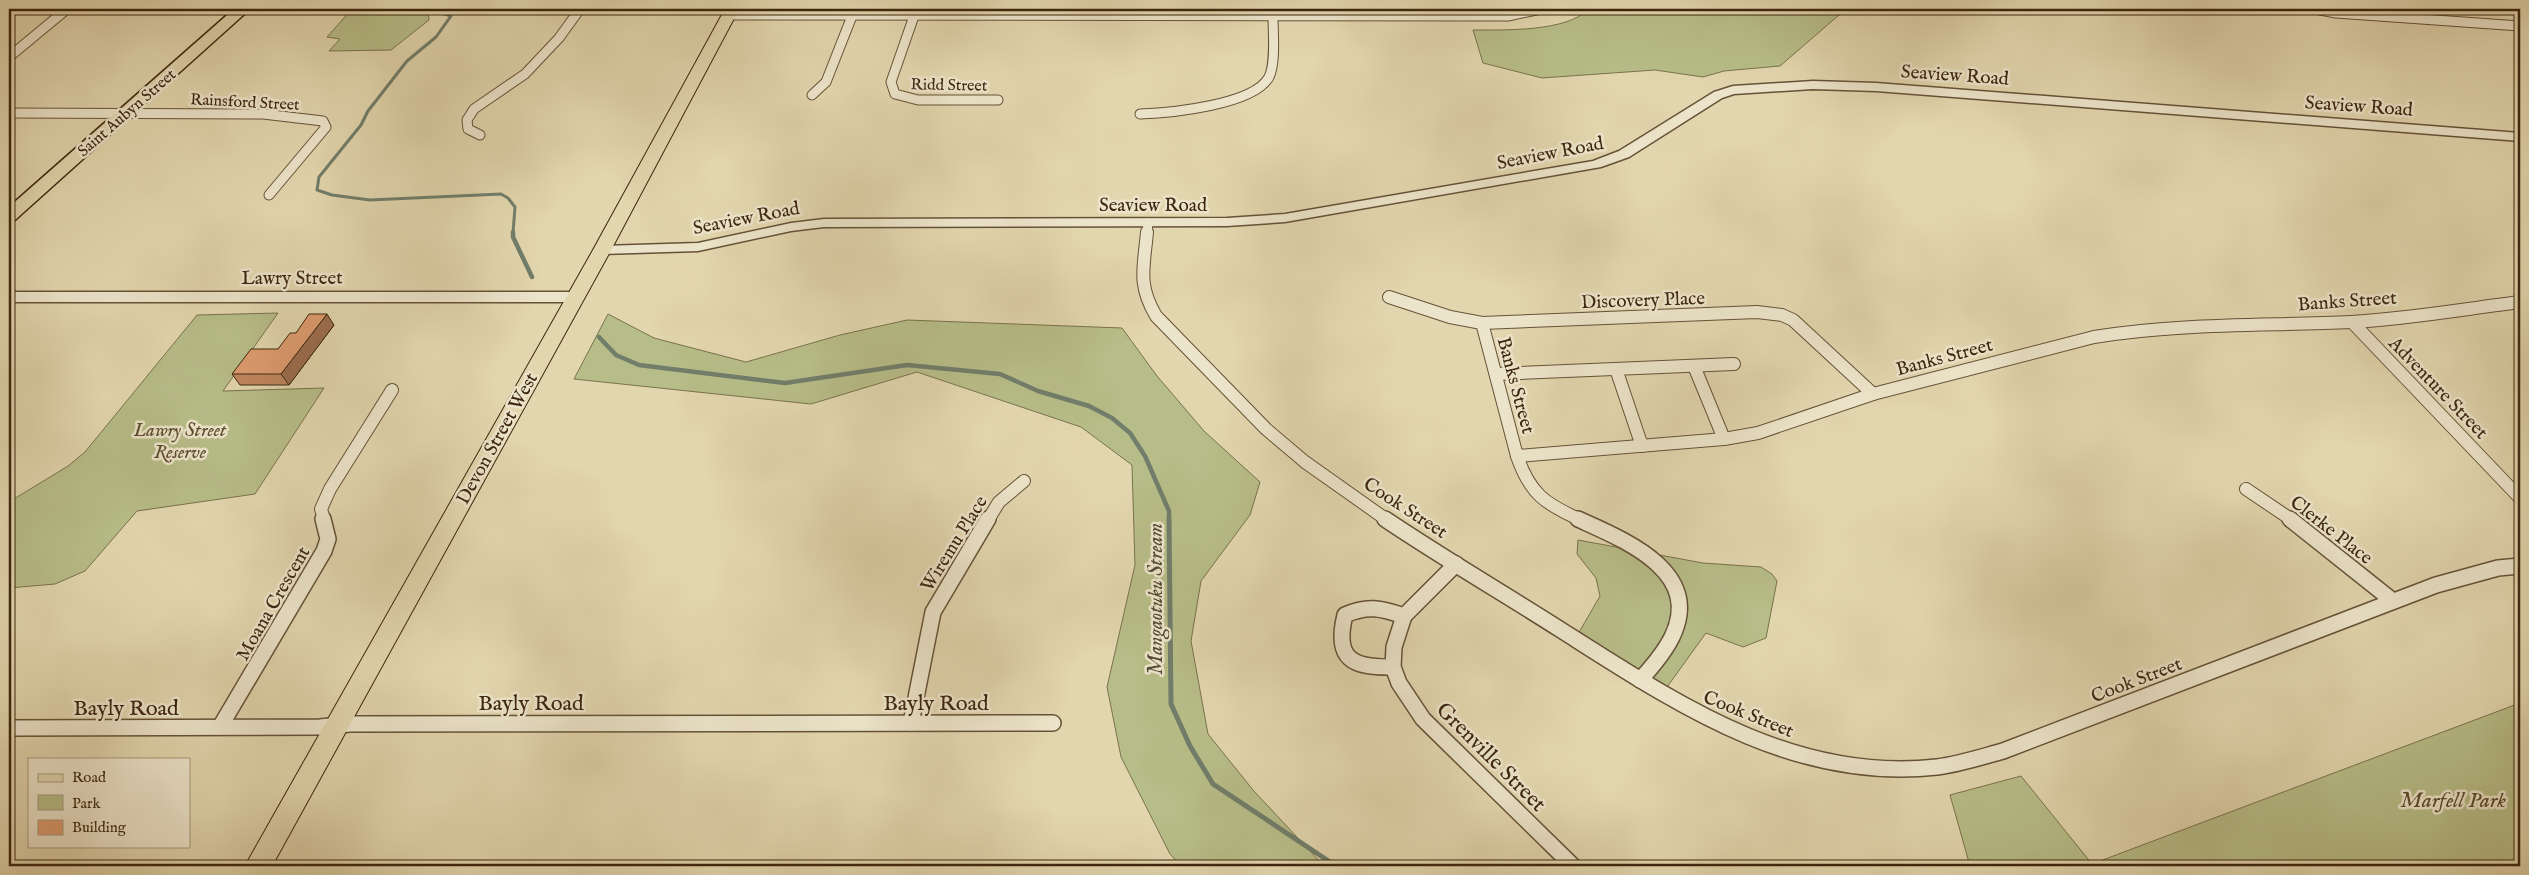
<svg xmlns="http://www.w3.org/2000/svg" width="2529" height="875" font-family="'IM FELL English',serif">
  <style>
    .green { fill: #b7bd88; stroke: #7a724c }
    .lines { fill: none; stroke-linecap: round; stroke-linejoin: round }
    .stream-far2 { stroke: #717e6b; stroke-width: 3 }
    .stream-far1 { stroke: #717e6b; stroke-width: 4.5 }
    .stream { stroke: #717e6b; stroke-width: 5 }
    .minor-far2-casing { stroke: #665237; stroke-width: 11 }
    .minor-far1-casing { stroke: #665237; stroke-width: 14 }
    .minor-casing { stroke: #665237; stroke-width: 18 }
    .tertiary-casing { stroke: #665237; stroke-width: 3 }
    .primary-casing { stroke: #3c260f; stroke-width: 2 }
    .trunk-casing { stroke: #3c260f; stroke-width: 3 }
    .minor-far2 { stroke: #ece4ca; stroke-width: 9 }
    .minor-far1 { stroke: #ece4ca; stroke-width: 12 }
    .minor { stroke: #ece4ca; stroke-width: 15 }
    .tertiary { fill: #ece4ca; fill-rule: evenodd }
    .primary { fill: #e2d6ae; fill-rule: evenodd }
    .trunk { fill: #e2d6ae; fill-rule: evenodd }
    .wall { fill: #bf865f; stroke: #3c260f }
    .shaded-wall { fill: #9b6d4e; stroke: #3c260f }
    .building { fill: #de9c6f; stroke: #3c260f }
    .labels { text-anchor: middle; stroke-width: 5; stroke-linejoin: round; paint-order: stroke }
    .far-street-label { font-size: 16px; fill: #3c260f; stroke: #ece4ca }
    .street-label { font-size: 19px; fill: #3c260f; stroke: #ece4ca }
    .park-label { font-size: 19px; font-style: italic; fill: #5b4c2d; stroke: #ece4ca }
    .water-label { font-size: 20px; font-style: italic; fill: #524b36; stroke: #ece4ca }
    .near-street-label { font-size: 22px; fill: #3c260f; stroke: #ece4ca }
    .near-park-label { font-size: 22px; font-style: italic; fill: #5b4c2d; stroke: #ece4ca }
  </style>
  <rect width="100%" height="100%" fill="#e2d6ae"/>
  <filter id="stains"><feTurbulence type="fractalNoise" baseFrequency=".004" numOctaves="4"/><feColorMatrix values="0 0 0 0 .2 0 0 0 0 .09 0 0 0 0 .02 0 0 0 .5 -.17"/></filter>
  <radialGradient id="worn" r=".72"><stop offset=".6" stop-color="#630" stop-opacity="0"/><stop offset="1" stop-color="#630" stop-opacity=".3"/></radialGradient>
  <g class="green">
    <polygon points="343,9 428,9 429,20 391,50 329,51 340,39 327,37 352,9"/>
    <path d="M1588,9H1872L1839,15L1780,66L1724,71L1703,77L1655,70L1542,78L1483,63L1473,30C1503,30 1568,32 1588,9Z"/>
    <polygon points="278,313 223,391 324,388 255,494 137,511 85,571 55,584 9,588 9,502 68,466 85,452 197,315"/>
    <polygon points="608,314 654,338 746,362 840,335 907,320 1122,328 1157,376 1204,431 1260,482 1250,515 1201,581 1191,641 1208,734 1253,790 1324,866 1181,866 1170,854 1121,757 1107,687 1135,565 1132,465 1081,427 917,372 811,404 574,379"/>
    <polygon points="1578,540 1703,563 1761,567 1772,574 1777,581 1766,638 1743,647 1706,633 1662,694 1574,641 1600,596 1596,578 1577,554"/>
    <polygon points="2520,703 2520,866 1970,866 1950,795 2021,776 2092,864"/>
  </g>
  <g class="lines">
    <polyline class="stream-far2" points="429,9 451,16 436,37 407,61 368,111 361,125 319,177 317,190 332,195 370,200 501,194 508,198 515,207 513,233"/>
    <g class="stream-far1">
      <polyline points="513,232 513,237 532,277"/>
      <polyline points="599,337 616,355 639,365 785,383 907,365 1000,374 1038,391 1089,406 1112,418 1130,433 1145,456 1169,511 1169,520"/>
    </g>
    <polyline class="stream" points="1169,519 1171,704 1190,746 1213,784 1336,866"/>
    <g class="minor-far2-casing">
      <g id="minor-far2">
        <polyline points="2315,9 2336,13 2520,26"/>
        <polyline points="729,15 1508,16 1541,9"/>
        <polyline points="914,16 891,82 895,94 918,100 998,100"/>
        <polyline points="9,57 67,9"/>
        <polyline points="812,95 826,82 852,16"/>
        <polyline points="9,113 263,114 323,121 326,127 269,195"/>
        <path d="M1140,114C1170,113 1254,105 1269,77C1276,63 1273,32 1273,16"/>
        <polyline points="480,135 468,129 467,120 474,109 525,74 559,38 580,9"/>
        <polyline points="1147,233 1148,223"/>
      </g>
    </g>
    <g class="minor-far1-casing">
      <g id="minor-far1">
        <path d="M1147,232C1144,267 1137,284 1156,316L1266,429L1305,462L1387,520"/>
        <polyline points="1389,297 1450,317 1482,323 1757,312 1782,315 1793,320 1873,394"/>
        <polyline points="2352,322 2520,498"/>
        <path d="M1482,323L1517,456L1724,439L1758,433L1873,394L2094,337C2179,323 2265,326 2351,322C2408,319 2464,309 2520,302"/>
        <polyline points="1694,366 1724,439"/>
        <polyline points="1616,369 1642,446"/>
        <polyline points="1496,374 1734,364"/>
        <path d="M1517,456C1530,494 1545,504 1581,520"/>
        <polyline points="2246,489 2292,520"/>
        <polyline points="324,520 321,509 330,489 392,390"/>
        <polyline points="988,520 999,502 1024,481"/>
      </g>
    </g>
    <g class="minor-casing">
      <g id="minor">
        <path d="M1385,519C1443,558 1503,593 1561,630C1676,703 1793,783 1937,767C1960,764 1981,757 2003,751L2436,585L2498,568L2520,566"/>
        <path d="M1578,519C1624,540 1704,571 1672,637C1664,653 1652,667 1640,680"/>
        <polyline points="2290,519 2393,601"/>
        <polyline points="1456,564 1404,616 1394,647 1393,667 1399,683 1423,719 1573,866"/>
        <path d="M1393,667C1352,668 1334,659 1345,615C1367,605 1381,608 1404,616"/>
        <polyline points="911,723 933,612 988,519"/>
        <polyline points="220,727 324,551 328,539 323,519"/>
        <polyline points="9,728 320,727 350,724 1053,723"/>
      </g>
    </g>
    <g class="tertiary-casing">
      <g id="tertiary">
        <polygon points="1813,81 1876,83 2520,133 2520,141 1876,91 1813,89 1734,94 1722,98 1629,157 1601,167 1285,222 1227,226 824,227 791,231 698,251 602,254 595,250 602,246 698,243 791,223 824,219 1227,218 1285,214 1593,161 1619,151 1714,92 1733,86"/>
        <polygon points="9,292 575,292 582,297 575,302 9,302"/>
      </g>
    </g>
    <g class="primary-casing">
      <polygon id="primary" points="725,9 739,9 611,250 272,866 245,866 593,250"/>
    </g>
    <g class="trunk-casing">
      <polygon id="trunk" points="234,9 250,9 15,220 9,221 9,207"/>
    </g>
    <use href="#minor-far2" class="minor-far2"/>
    <use href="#minor-far1" class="minor-far1"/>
    <use href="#minor" class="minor"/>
    <use href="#tertiary" class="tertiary"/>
    <use href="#primary" class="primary"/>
    <use href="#trunk" class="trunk"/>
  </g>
  <polygon class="wall" points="334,325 289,385 240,385 232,374 278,349 296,333"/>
  <polygon class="shaded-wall" points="327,314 334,325 289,385 281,374"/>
  <polygon class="building" points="309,314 327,314 281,374 232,374 251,349 278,349 290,333 296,333"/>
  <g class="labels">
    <g class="far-street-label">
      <text transform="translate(949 84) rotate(1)" y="6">Ridd Street</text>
      <text transform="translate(245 101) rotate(3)" y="6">Rainsford Street</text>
      <text transform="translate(126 112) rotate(-41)" y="6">Saint Aubyn Street</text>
    </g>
    <g class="street-label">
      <text transform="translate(1955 74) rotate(4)" y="7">Seaview Road</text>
      <text transform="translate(2359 105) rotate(4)" y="7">Seaview Road</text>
      <text transform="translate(1550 152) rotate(-11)" y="7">Seaview Road</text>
      <text x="1153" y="211">Seaview Road</text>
      <text transform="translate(746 217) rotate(-11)" y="7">Seaview Road</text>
      <text x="292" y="284">Lawry Street</text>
      <text transform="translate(1643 299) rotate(-2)" y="7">Discovery Place</text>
      <text transform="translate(2347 300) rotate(-4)" y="7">Banks Street</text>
      <text transform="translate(1944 356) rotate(-15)" y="7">Banks Street</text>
      <text transform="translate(1517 385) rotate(75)" y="7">Banks Street</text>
      <text transform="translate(2439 387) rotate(46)" y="7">Adventure Street</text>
      <text transform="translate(496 438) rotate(-61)" y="7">Devon Street West</text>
      <text transform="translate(1406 507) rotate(33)" y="7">Cook Street</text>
      <text transform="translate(2332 529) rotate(38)" y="7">Clerke Place</text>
      <text transform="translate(953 543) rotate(-58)" y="7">Wiremu Place</text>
      <text transform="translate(272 603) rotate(-60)" y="7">Moana Crescent</text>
      <text transform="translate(2136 679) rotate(-21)" y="7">Cook Street</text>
      <text transform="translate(1749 713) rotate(22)" y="7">Cook Street</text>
    </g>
    <g class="park-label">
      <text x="180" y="436">Lawry Street<tspan x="180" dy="22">Reserve</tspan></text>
    </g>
    <g class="water-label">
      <text transform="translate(1155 599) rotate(-90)" y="7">Mangaotuku Stream</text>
    </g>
    <g class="near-street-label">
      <text x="531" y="710">Bayly Road</text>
      <text x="936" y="710">Bayly Road</text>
      <text x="126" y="715">Bayly Road</text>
      <text transform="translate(1492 756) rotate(45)" y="8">Grenville Street</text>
    </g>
    <g class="near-park-label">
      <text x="2453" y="807">Marfell Park</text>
    </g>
  </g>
  <rect width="2529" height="875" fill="none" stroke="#e2d6ae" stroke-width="30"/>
  <rect x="10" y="10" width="2509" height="855" fill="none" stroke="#3c260f" stroke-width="2.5"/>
  <rect x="15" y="15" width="2499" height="845" fill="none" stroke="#3c260f"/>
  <rect x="28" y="758" width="162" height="90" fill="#ece4ca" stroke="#a6987f"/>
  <rect x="38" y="774" width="25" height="8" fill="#e2d6ae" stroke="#a6987f"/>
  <text x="72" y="782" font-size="15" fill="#3c260f">Road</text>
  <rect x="38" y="795" width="25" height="15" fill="#b7bd88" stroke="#a6987f"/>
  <text x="72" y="808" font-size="15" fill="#3c260f">Park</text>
  <rect x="38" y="820" width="25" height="15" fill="#de9c6f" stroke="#a6987f"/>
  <text x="72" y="832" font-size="15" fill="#3c260f">Building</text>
  <rect width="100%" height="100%" filter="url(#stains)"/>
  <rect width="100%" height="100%" fill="url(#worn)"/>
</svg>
